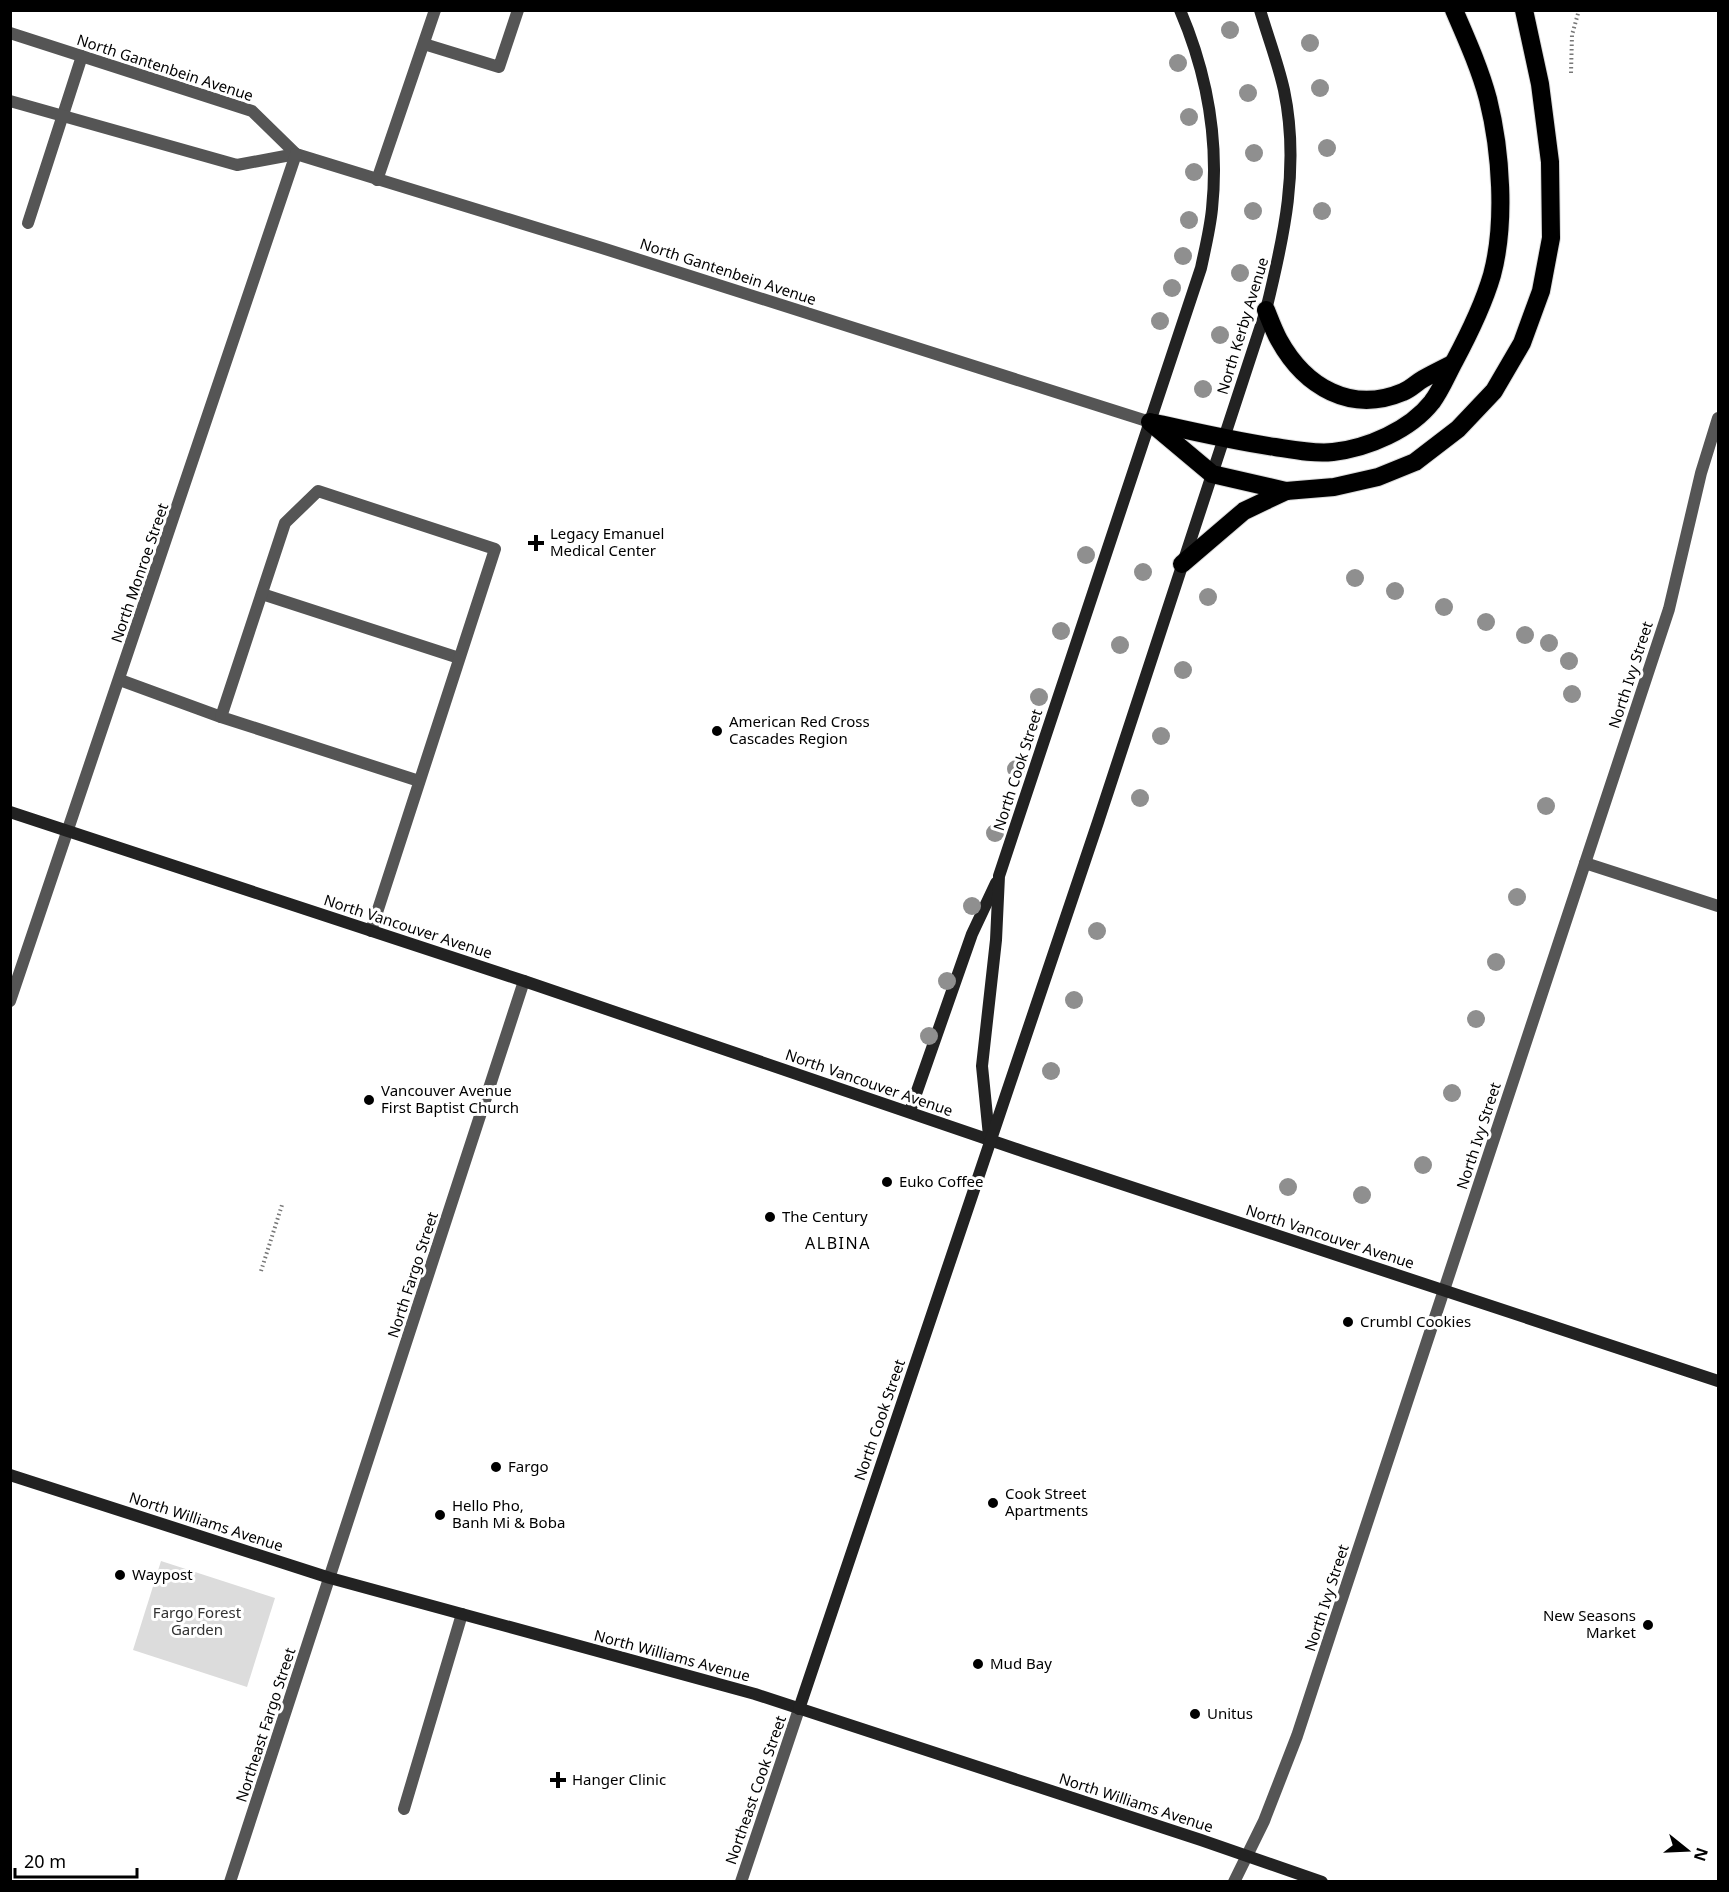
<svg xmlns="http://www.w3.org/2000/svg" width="1729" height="1892" font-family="'Noto Sans',sans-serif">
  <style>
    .green { fill: #dcdcdc }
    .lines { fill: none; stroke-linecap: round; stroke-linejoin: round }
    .highway-casing { stroke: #dbdbdb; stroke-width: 20 }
    .path { stroke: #777; stroke-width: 4; stroke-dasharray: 1.5 3; stroke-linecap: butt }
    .lane { stroke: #555; stroke-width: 12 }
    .street { stroke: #555; stroke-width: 12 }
    .secondary { stroke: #222; stroke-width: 12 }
    .highway { stroke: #000; stroke-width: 18 }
    .tree { fill: #8f8f8f }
    .poi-dot { fill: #000; stroke: #fff; stroke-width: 2 }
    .labels { text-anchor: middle; stroke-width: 6; stroke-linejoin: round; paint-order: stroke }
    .street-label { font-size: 15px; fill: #000; stroke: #fff }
    .poi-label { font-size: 15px; fill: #000; stroke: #fff; text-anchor: start }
    .park-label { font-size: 15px; fill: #333; stroke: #fff }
    .neighbourhood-label { font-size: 16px; letter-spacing: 1.5px; fill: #000; stroke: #fff }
  </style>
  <rect width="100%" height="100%" fill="#fff"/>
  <polygon class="green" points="161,1561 275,1598 247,1687 133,1650"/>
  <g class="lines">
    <g class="highway-casing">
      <g id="highway">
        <path d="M1266,310C1270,320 1274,331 1279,340C1305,387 1351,414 1403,392C1411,389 1416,383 1423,379C1432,374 1442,369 1452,364"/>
        <polyline points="1150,422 1212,474 1286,491 1334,487 1378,477 1415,462 1458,429 1494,391 1522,343 1541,291 1551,238 1550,162 1540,84 1524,10"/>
        <path d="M1155,423C1195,432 1234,441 1275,447C1294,450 1314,454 1333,452C1368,448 1410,430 1432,402C1441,390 1447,375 1454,362C1469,334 1483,306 1492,275C1506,223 1501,151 1488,99C1480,69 1467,40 1454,10"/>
        <polyline points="1182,564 1244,511 1286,491"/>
      </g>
    </g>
    <g class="path">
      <polyline points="1571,73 1572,35 1579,10"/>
      <polyline points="261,1271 282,1205"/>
    </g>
    <g class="lane">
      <polyline points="424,44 499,67 518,10"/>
      <polyline points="28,223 82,56"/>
      <polyline points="262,594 459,658"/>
      <polyline points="120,680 221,717"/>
      <polyline points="371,931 495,549 318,491 285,523 221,717 419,781"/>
      <polyline points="404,1809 462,1614"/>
    </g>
    <g class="street">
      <polyline points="10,33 252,111 296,154 602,248 1150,422"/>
      <polyline points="10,101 237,165 296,154"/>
      <polyline points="377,180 435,10"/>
      <polyline points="1585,863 1718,906"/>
      <polyline points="10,1001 296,154"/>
      <polyline points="230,1882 524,981"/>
      <polyline points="741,1882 799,1709"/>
      <polyline points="1234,1882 1264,1821 1297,1736 1333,1626 1669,609 1701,473 1718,418"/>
    </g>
    <g class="secondary">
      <polyline points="10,812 524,981 1025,1152 1718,1381"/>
      <polyline points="910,1111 972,934 996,883"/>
      <path d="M989,1136L982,1066L996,940L999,876L1201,268C1205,249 1210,229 1212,209C1219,141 1207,73 1180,10"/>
      <polyline points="10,1475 330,1578 755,1694 1201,1840 1322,1882"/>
      <path d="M799,1709L1098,822L1266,310C1284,237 1300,166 1284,90C1278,63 1268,37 1260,10"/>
    </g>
    <use href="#highway" class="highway"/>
  </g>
  <g class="tree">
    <circle cx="1230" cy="30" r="9"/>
    <circle cx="1310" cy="43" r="9"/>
    <circle cx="1178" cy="63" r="9"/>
    <circle cx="1320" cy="88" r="9"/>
    <circle cx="1248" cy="93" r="9"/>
    <circle cx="1189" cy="117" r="9"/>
    <circle cx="1327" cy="148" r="9"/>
    <circle cx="1254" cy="153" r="9"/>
    <circle cx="1194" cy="172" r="9"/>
    <circle cx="1253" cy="211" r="9"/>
    <circle cx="1322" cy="211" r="9"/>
    <circle cx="1189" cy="220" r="9"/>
    <circle cx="1183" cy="256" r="9"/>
    <circle cx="1240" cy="273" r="9"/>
    <circle cx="1172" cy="288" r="9"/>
    <circle cx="1160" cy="321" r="9"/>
    <circle cx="1220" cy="335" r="9"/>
    <circle cx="1203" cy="389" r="9"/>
    <circle cx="1086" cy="555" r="9"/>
    <circle cx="1143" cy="572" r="9"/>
    <circle cx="1355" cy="578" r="9"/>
    <circle cx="1395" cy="591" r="9"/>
    <circle cx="1208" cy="597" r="9"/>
    <circle cx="1444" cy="607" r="9"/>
    <circle cx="1486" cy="622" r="9"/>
    <circle cx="1061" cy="631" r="9"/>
    <circle cx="1525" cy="635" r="9"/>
    <circle cx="1549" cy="643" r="9"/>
    <circle cx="1120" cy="645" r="9"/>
    <circle cx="1569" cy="661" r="9"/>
    <circle cx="1183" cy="670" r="9"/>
    <circle cx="1572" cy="694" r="9"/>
    <circle cx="1039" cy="697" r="9"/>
    <circle cx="1161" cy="736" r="9"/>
    <circle cx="1016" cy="769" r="9"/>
    <circle cx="1140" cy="798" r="9"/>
    <circle cx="1546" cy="806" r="9"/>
    <circle cx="995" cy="833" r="9"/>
    <circle cx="1517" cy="897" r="9"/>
    <circle cx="972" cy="906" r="9"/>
    <circle cx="1097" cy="931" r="9"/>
    <circle cx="1496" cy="962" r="9"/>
    <circle cx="947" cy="981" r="9"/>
    <circle cx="1074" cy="1000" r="9"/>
    <circle cx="1476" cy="1019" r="9"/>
    <circle cx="929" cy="1036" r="9"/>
    <circle cx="1051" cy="1071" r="9"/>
    <circle cx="1452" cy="1093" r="9"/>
    <circle cx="1423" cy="1165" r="9"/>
    <circle cx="1288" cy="1187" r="9"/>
    <circle cx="1362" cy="1195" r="9"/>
  </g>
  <g class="poi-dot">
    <path d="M533 534h6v6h6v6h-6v6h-6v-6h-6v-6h6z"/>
    <circle cx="717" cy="731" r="6"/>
    <circle cx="369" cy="1100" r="6"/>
    <circle cx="887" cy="1182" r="6"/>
    <circle cx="770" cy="1217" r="6"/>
    <circle cx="1348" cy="1322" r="6"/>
    <circle cx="496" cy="1467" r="6"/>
    <circle cx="993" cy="1503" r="6"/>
    <circle cx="440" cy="1515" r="6"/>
    <circle cx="120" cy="1575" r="6"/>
    <circle cx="1648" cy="1625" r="6"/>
    <circle cx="978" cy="1664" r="6"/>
    <circle cx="1195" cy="1714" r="6"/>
    <path d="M555 1771h6v6h6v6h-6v6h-6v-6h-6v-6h6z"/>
  </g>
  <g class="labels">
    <g class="street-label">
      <text transform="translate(165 68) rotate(18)" y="5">North Gantenbein Avenue</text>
      <text transform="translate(728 272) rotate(18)" y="5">North Gantenbein Avenue</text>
      <text transform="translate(1243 326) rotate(-73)" y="5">North Kerby Avenue</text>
      <text transform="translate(140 573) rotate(-71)" y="5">North Monroe Street</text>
      <text transform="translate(1631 675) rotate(-72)" y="5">North Ivy Street</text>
      <text transform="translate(1018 770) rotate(-72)" y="5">North Cook Street</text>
      <text transform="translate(408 927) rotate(18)" y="5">North Vancouver Avenue</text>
      <text transform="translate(869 1083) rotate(19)" y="5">North Vancouver Avenue</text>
      <text transform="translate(1479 1136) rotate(-72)" y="5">North Ivy Street</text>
      <text transform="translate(1330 1237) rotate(18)" y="5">North Vancouver Avenue</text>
      <text transform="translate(413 1275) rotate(-72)" y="5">North Fargo Street</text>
      <text transform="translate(880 1420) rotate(-71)" y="5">North Cook Street</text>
      <text transform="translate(206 1522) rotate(18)" y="5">North Williams Avenue</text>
      <text transform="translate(1327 1598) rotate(-72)" y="5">North Ivy Street</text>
      <text transform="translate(672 1656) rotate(15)" y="5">North Williams Avenue</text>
      <text transform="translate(266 1725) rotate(-72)" y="5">Northeast Fargo Street</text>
      <text transform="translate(756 1790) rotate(-71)" y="5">Northeast Cook Street</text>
      <text transform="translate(1136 1803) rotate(18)" y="5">North Williams Avenue</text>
    </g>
    <g class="poi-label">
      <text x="550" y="539">Legacy Emanuel<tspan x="550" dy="17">Medical Center</tspan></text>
      <text x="729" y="727">American Red Cross<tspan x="729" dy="17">Cascades Region</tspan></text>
      <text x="381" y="1096">Vancouver Avenue<tspan x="381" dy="17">First Baptist Church</tspan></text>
      <text x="899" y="1187">Euko Coffee</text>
      <text x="782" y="1222">The Century</text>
      <text x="1360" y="1327">Crumbl Cookies</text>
      <text x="508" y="1472">Fargo</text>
      <text x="1005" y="1499">Cook Street<tspan x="1005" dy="17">Apartments</tspan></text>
      <text x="452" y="1511">Hello Pho,<tspan x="452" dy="17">Banh Mi &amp; Boba</tspan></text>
      <text x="132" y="1580">Waypost</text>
      <text x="1636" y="1621" text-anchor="end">New Seasons<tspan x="1636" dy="17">Market</tspan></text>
      <text x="990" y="1669">Mud Bay</text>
      <text x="1207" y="1719">Unitus</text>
      <text x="572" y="1785">Hanger Clinic</text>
    </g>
    <g class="park-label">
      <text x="197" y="1618">Fargo Forest<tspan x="197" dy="17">Garden</tspan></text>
    </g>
    <g class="neighbourhood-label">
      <text x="838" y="1249">ALBINA</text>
    </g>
  </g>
  <rect width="1729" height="1892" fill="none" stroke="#000000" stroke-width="24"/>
  <g transform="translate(1687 1850) rotate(108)" stroke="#ffffff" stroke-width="4.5" paint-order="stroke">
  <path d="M0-4.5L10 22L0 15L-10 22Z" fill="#000000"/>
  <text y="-9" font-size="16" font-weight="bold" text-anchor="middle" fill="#000000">N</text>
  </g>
  <path d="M15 1868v9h122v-9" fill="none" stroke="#000000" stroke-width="3"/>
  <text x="24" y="1868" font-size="18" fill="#000000" stroke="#ffffff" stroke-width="4.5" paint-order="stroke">20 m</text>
</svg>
